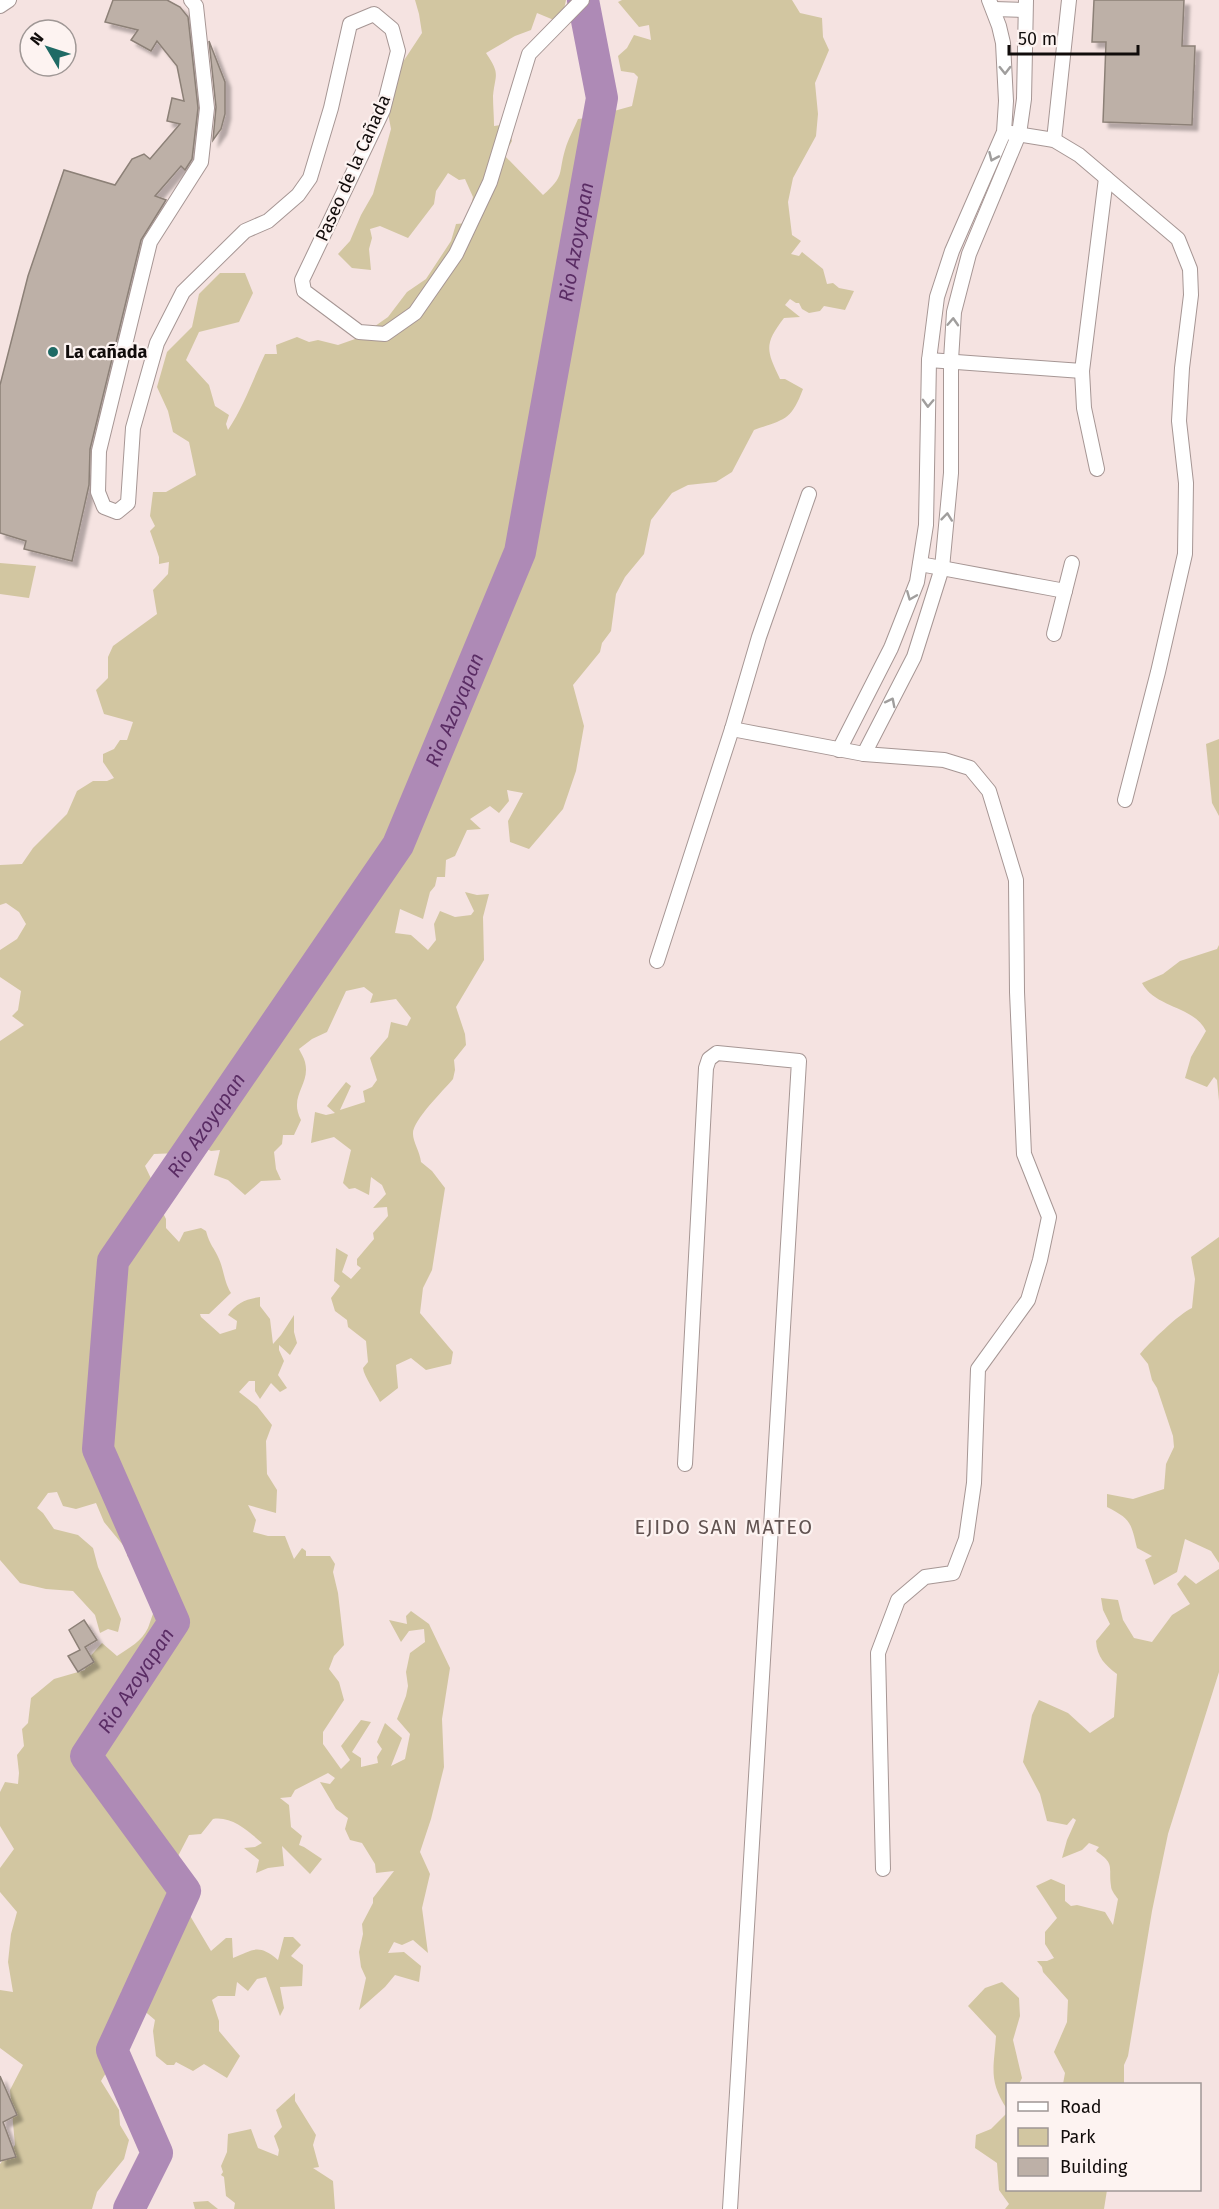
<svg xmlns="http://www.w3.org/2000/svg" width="1219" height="2209" font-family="'Fira Sans',sans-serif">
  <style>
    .green { fill: #d2c6a1 }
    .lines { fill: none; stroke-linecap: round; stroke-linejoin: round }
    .river { stroke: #ae8ab6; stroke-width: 32 }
    .building { fill: #bdb0a7; stroke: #8c8077; stroke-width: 1.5; filter: url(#shadow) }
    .street-casing { stroke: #a69694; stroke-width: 16 }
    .street { stroke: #fff; stroke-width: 14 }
    .oneway { stroke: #a09e9d }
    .poi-dot { fill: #1f6a65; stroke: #fdf3f1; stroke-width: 2 }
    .labels { text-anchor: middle; stroke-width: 4.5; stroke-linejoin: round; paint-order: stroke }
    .street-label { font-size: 18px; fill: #110c0b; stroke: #fdf3f1 }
    .poi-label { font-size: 18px; font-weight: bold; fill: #110c0b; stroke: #fdf3f1; text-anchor: start }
    .water-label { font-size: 20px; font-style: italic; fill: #5a2c64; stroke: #fdf3f1 }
    .neighbourhood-label { font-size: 20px; letter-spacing: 1.5px; fill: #615351; stroke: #fdf3f1 }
  </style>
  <defs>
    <filter id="shadow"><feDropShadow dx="5.5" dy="5.5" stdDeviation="1.5" flood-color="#0004"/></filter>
  </defs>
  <rect width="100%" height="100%" fill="#f5e3e1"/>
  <g class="green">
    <path d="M415,0H566L561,23L537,13L531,30L515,36L486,53C501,75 495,74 493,96C493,106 494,116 494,126L508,124L512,141L504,155L543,195C565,176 558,174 565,150C568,139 574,129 578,119L603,116L614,111L632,106L638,77L634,73L621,71L618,56L627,48L634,35L651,40L649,25L639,27L618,2L622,0H792L800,13L822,18L823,37L829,50L815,83L818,114L816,136L793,178L788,202L792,235L801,241L791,254L799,256L802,252L823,269L827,284L833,283L839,288L854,291L845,310L824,306L820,311L809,313L802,309L799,303H796L790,299L785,305L800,317L784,318C764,344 766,350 780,379H785L803,389C791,421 785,419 754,430L732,472L716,482L688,485L672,493L651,520L644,554L625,577L616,594L611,631L602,643L600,652L573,685L584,726L576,771L563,809L529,849L510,842L508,821L523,793L507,790L509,801L499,813L490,806L470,819L481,829L467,830L455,856L446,860L445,877H437L435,886L430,892L423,919L400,909L395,933L411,935L428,950L436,940L434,924L440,911L455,917L471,915L474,911L465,892L477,895L489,894L483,917L484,960L456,1007L465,1034L466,1045L454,1060L455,1070L453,1079C443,1091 412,1121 413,1134C413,1142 420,1152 421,1162L432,1171L445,1188L432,1270L423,1288L420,1313L453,1352L451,1364L426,1370L411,1358L396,1365L398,1388L380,1402C376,1393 364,1377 363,1368L368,1362L366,1341L348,1327L347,1320L335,1311L331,1298L340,1286L334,1281L336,1248L348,1255L342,1272L351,1279L361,1268L357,1265V1259L374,1239L373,1233L388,1216L387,1207L373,1208L386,1194L382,1185L371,1177L369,1195L355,1188L349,1189L343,1183L351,1150L334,1137L311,1143L315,1112L326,1115L335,1113L327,1106L346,1082L351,1086L340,1110L365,1102L363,1091L372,1087L377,1080L370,1058L388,1037L391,1022L407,1026L411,1018L396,999L370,1003L373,994L364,987L346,991L327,1032L312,1039L299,1049C301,1053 304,1058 305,1062C311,1085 288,1095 301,1120L294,1135H283L282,1144L274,1152L276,1169L281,1180L261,1181L245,1195L228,1180L214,1175L220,1150L211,1151L194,1143L179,1153L154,1154L145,1166L156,1189L172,1192V1202L162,1211L166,1219V1228L179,1242L184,1232L201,1228L206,1231C210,1246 214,1247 219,1259C224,1270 224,1282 231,1293L209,1314H200L201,1317L220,1334L236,1329L237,1321L228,1315C236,1303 246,1299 260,1297V1306L270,1319L273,1344L281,1335L294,1315V1332L297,1343L290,1355L279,1345V1350L284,1361L278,1375L287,1388L280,1392L271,1383L260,1399L255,1391V1381H249L239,1392L257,1406L272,1425L266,1441L267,1474L277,1490L276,1513L248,1505L256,1520L253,1532L268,1536H285L294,1559L302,1548L306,1551V1556H330L335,1564L333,1572L338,1593L344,1645L334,1656L329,1669L339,1682L344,1700L323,1732V1744L341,1769L350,1760L341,1746L361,1720L371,1722L352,1752L361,1758V1767L378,1763L377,1757L382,1749L377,1742L385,1723L402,1738L391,1766L405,1759L410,1734L397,1719L406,1696L408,1686L406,1672L410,1653L425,1642L424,1629L409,1631L401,1642L389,1620L407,1624L406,1616L411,1611L429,1624L450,1668L442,1719L444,1767L431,1819L420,1852L430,1874L422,1908L428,1953L413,1940L402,1945L394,1942L388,1953L404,1952L421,1966L419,1982L395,1975L385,1987L359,2010L366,1978L361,1967L359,1952L363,1934L362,1924L373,1903V1898L394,1871L376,1873L375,1864L362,1843L350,1840L345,1829L348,1818L336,1809L320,1782L330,1784L335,1778L328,1773L295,1790L291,1797L280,1798L289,1805L291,1827L302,1836L299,1845L304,1847L322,1859L310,1874L282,1846L284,1866L268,1868L256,1873L259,1860L244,1848L255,1847L262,1843C248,1831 232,1816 213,1819L201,1834L189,1835L165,1881L181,1886L175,1913L189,1914L211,1951L226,1938H232L233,1958C254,1949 259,1944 278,1960L284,1937H293L301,1945L291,1956L303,1965L302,1986L280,1987L284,2008L280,2016L266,1977L257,1979L248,1991L237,1982L235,1996H218L212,2000L219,2021V2031L240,2056L227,2078L204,2064L193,2071L176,2062L174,2065H167L156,2056L153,2031L155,2020L121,1991L126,2001L121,2012C132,2044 117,2055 101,2081L119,2110L120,2125L129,2140L124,2159L97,2192L92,2209H0V2164L15,2145L10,2090L23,2065L0,2048V1990L13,1992L8,1962L11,1934L17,1912L0,1892V1868L14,1849L0,1826V1792L5,1782L18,1784L19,1773L17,1755L24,1746L22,1729L28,1723L31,1698L54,1679L85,1670L87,1660L102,1643L117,1656C129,1648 142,1641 148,1628C152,1618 153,1610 160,1602L149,1590L170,1594L153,1569L140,1575L134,1560L127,1556V1550L104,1522L96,1503L76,1509L63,1506L57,1492L48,1493L37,1508L43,1513L54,1529L78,1535L93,1548L98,1567L121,1619L118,1632L108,1629L100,1633L95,1615L73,1591L46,1589L20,1583L0,1560V1041L24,1025L12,1016L18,1010L21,991L0,977V950L17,939L26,924L19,912L6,903L0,905V865L22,864L33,848L67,814L77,791L93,781H107L114,778L103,762V754L114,749L120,740H127L133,722L104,714L96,690L108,678V657L113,646L157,614L153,590L168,574L169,562L159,564V557L150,531L155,526L150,516L153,492H166L196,475L189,442L173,432L168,411L157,387L167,352L192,327L199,294L220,273H245L253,293L239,322L199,332L186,360L209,385L215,406L229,415L226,424L228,430C244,406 253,379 265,354H277L276,345L297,337L309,342L318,340L338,345L358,338L388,317L407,292L426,279L451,241L456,224L467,223L473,197L465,179L459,180L448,173L436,191L434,204L408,238L380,226L370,229L372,238L369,249L371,270L352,268L338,254L350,241L361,215L373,194L391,129L388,113L393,77L422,33L419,14Z"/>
    <polygon points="0,563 36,566 29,598 0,594"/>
    <polygon points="1219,739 1219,816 1212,803 1206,744"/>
    <path d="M1219,945V1101L1217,1080L1214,1077L1207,1087L1185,1078L1191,1057L1206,1031C1194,1006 1155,1008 1142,983L1163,974L1180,961L1217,949Z"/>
    <path d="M1219,1237V1563L1211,1551L1185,1539L1177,1572L1154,1585L1145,1560L1152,1556L1137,1548C1131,1523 1131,1519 1107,1507V1494L1133,1499L1164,1489L1166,1464L1174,1447L1173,1436L1157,1388L1152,1380L1148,1364L1140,1354C1148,1344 1180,1313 1192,1308L1195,1279L1191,1257Z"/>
    <path d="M1219,1569V1672L1168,1834L1152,1911L1128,2056L1124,2065V2084H1063L1065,2073L1054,2052L1067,2022L1068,2000L1043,1972L1042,1967L1037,1961H1047L1054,1958L1045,1944V1932L1057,1918L1036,1886L1051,1879L1065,1885V1901L1071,1906L1077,1905L1105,1912L1113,1925L1118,1899C1115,1895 1111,1890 1111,1886C1108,1866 1116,1865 1096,1851L1099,1847L1089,1843L1082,1850L1062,1858L1067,1840L1076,1820L1073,1818L1067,1825L1047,1821L1040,1794L1023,1762L1032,1715L1039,1700L1068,1713L1090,1733L1114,1717L1117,1674C1105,1665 1097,1657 1096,1641L1110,1624L1103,1610L1101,1598L1118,1600L1123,1620L1134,1638L1152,1642L1172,1615L1190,1604L1177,1584L1185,1575L1196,1584Z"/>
    <path d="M1002,1982L1019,1998L1020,2016L1013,2040L1022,2078L1019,2084H1008L1007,2109C988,2080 994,2068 996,2036L968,2006L985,1988Z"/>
    <polygon points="295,2093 295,2101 316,2135 313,2145 319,2167 313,2168 333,2181 335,2209 234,2209 235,2203 226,2196 224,2177 221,2175 223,2172 221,2166 227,2152 228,2134 251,2129 258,2148 278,2156 279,2150 274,2136 282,2127 276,2110"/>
    <polygon points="1007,2113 1008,2190 1107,2190 1104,2209 1005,2209 1009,2204 999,2190 997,2163 975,2148 976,2135 991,2129"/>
    <polygon points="208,2201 218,2209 195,2209 193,2202"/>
  </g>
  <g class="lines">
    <path class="river" id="s1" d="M129,2209L157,2153L112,2050L185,1891L86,1756L174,1622L98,1449L113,1261L398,845L520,552L602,98L583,0"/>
  </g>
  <g class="building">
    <polygon points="113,0 167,0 180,7 188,17 198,108 192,159 185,170 181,166 155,196 166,200 141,240 90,449 89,485 72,561 24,549 26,541 0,533 0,385 28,276 64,170 115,185 132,159 144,154 150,159 180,124 167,121 172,98 184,101 177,66 157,41 151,51 131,40 138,30 105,22"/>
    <polygon points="1094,0 1184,0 1182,46 1195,46 1192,125 1103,122 1106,42 1092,42"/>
    <polygon points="209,41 225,82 225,114 221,129 213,140 216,107"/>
    <polygon points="84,1620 97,1640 85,1647 94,1662 78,1672 68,1656 80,1650 69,1630"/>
    <polygon points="0,2076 17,2115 3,2122 16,2157 0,2161"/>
  </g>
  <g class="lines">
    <g class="street-casing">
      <g id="street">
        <polyline points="191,0 196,6 207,108 201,162 150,242 99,451 98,492 104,507 117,512 128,503 133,428 157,343 183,292 245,231 268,221 298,195 310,178 331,108 350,24 374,14 392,29 398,51 383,110 302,280 304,291 359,332 385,334 415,313 456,254 490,182 529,54 582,0"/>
        <polyline points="0,6 9,0"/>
        <polyline points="994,9 1025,10"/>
        <polyline points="1011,133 1054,140 1079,155 1178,239 1190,269 1191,295 1182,368 1179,421 1186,483 1185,554 1158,672 1125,800"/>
        <polyline points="1054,140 1069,0"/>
        <polyline points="929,360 1082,371"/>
        <polyline points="1097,469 1084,408 1082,371 1106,178"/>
        <polyline points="920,564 1065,591"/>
        <polyline points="1054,634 1072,563"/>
        <polyline points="732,729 864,754 944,760 970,768 989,791 1016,880 1017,992 1024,1154 1049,1217 1040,1260 1028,1300 978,1369 974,1483 966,1539 953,1573 925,1577 898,1600 878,1653 883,1869"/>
        <polyline points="839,750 891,648 917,582 926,525 929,360 937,297 952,251 1004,132 1006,101 1003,43 999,26 989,0"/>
        <polyline points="864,754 914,657 942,568 951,473 951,360 954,312 969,254 1019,134 1024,99 1026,0"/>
        <polyline points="657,961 732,729 759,637 809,494"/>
        <polyline points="685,1464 706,1068 709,1059 717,1053 799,1061 730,2209"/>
      </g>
    </g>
    <use href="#street" class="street"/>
  </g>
  <defs><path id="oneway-chevron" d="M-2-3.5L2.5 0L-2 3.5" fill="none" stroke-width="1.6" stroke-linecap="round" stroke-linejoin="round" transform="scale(1.5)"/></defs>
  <g class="oneway">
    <use href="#oneway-chevron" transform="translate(1005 70) rotate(89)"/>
    <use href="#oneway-chevron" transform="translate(993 157) rotate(114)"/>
    <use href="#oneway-chevron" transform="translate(953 322) rotate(-87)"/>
    <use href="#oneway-chevron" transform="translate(928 403) rotate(92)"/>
    <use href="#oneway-chevron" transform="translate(947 517) rotate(-84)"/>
    <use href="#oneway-chevron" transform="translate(911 596) rotate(112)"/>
    <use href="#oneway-chevron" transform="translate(891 702) rotate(-63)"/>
  </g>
  <circle class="poi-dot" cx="53" cy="352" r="6"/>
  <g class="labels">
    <g class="street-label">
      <text transform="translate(353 168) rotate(-66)" y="6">Paseo de la Cañada</text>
    </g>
    <g class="poi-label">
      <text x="65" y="358">La cañada</text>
    </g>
    <g class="water-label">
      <text dy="7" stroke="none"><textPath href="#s1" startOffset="2192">Rio Azoyapan</textPath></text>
      <text dy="7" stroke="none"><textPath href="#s1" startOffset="1706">Rio Azoyapan</textPath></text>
      <text dy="7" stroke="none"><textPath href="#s1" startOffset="1220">Rio Azoyapan</textPath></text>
      <text dy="7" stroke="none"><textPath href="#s1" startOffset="608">Rio Azoyapan</textPath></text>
    </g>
    <g class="neighbourhood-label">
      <text x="724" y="1534">EJIDO SAN MATEO</text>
    </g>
  </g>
  <rect x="1006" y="2083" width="195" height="108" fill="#fdf3f1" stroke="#9f9795" stroke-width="1.5"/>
  <rect x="1018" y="2102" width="30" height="9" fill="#ffffff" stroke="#9f9795" stroke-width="1.5"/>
  <text x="1060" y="2113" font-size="18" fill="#110c0b">Road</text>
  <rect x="1018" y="2128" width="30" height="18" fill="#d2c6a1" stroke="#9f9795" stroke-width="1.5"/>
  <text x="1060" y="2143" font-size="18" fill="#110c0b">Park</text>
  <rect x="1018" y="2158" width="30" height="18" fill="#bdb0a7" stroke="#9f9795" stroke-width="1.5"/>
  <text x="1060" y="2173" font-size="18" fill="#110c0b">Building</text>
  <g transform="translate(48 48) rotate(309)"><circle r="28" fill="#fdf3f1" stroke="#9f9795" stroke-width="1.5"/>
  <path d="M0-4.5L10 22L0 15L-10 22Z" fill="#1f6a65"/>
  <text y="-9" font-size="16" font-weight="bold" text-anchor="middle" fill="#110c0b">N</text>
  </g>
  <path d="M1009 45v9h129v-9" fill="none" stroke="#110c0b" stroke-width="3"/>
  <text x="1018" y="45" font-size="18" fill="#110c0b" stroke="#fdf3f1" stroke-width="4.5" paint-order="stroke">50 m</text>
</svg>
